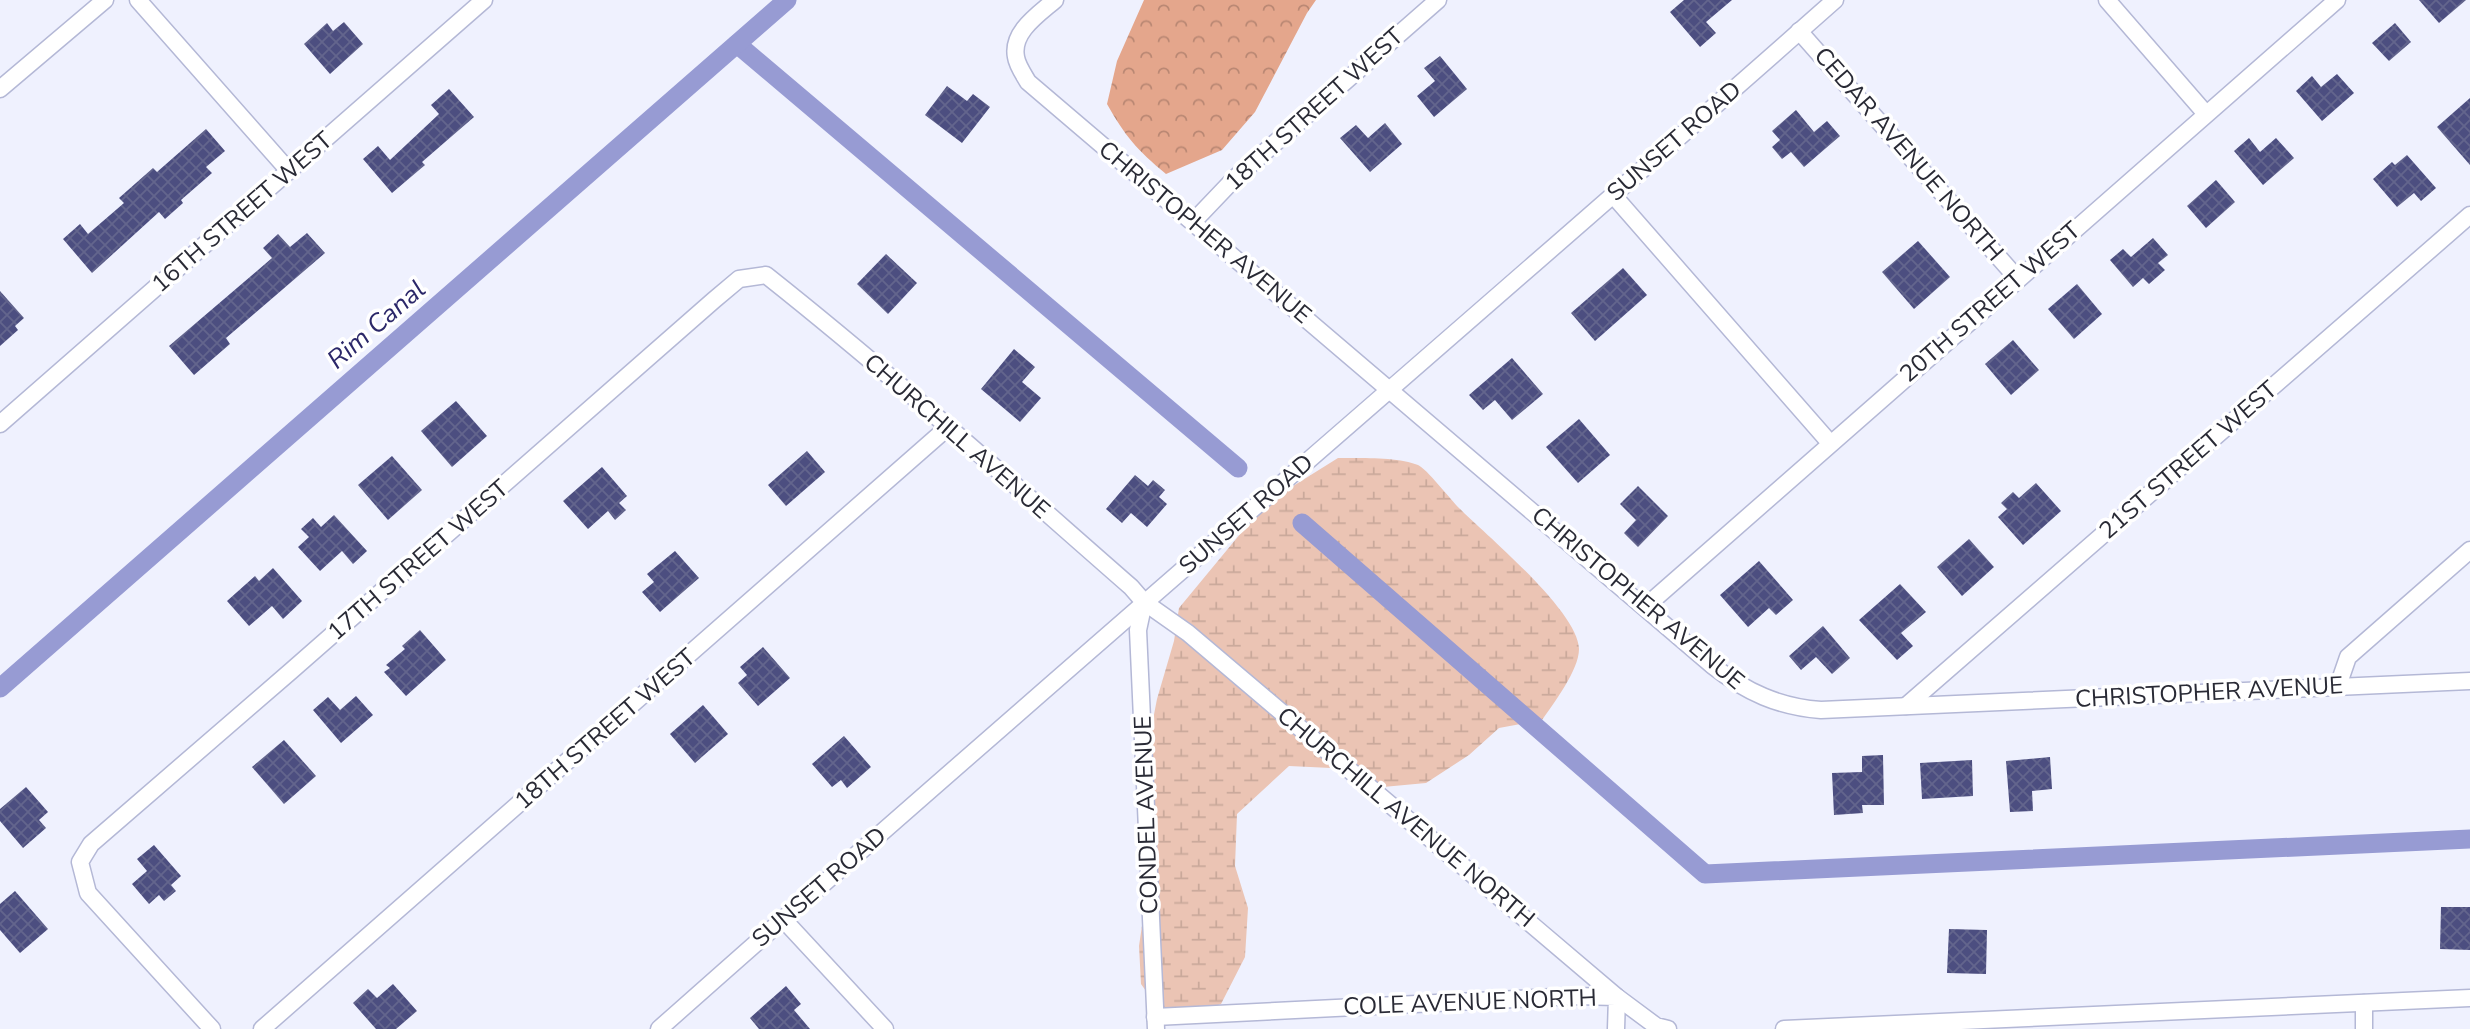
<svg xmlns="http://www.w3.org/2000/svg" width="2470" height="1029" font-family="'Nunito Sans',sans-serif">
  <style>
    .forest { fill: url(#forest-crowns) }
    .wetland { fill: url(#wetland-marsh) }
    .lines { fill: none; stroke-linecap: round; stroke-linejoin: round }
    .canal { stroke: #979bd3; stroke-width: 19 }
    .building { fill: url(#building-cross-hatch) }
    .street-casing { stroke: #b4b8d6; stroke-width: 19 }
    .street { stroke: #fff; stroke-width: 16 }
    .labels { text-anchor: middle; stroke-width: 7; stroke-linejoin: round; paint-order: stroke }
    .street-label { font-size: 24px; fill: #292a35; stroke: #fff }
    .water-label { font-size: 26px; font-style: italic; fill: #2b2769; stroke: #fff }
  </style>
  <defs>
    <pattern id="forest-crowns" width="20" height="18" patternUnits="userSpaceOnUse" patternTransform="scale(1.75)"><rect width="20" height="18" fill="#e4a68c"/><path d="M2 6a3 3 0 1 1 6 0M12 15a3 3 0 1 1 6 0" fill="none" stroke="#b98773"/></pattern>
    <pattern id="wetland-marsh" width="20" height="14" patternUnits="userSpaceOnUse" patternTransform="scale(1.75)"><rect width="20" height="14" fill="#ebc4b4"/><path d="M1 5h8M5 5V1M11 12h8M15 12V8" fill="none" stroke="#caa99b"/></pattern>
    <pattern id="building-cross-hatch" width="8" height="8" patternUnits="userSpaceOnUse" patternTransform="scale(1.75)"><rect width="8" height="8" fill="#4c4e80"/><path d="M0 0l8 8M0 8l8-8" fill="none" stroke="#63658d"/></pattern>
  </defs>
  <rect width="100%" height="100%" fill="#eff1fe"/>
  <path class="forest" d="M1144,0H1316L1307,13L1255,112L1222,150L1166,174C1137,150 1125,136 1107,104L1117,61Z"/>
  <path class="wetland" d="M1338,458C1360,458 1399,457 1418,465C1426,468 1451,500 1459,508C1486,535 1578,611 1579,649C1579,670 1554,703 1542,720L1499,728L1469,755L1426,783L1383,787L1331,768L1289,766L1237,814L1235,866L1248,908L1245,957L1221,1004L1194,1014L1161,1012L1141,984L1139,946L1149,878L1136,831L1145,761L1157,699L1174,641L1179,608L1255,516L1282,493Z"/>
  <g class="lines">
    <g class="canal">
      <polyline points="737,44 1238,468"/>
      <polyline points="1302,523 1705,874 2470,839"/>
      <polyline points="0,688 787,0"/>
    </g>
  </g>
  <g class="building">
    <polygon points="1684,0 1732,0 1706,22 1716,33 1700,47 1670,12"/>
    <polygon points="2419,0 2466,0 2439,23"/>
    <polygon points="344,22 363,44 330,74 304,44 327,23 333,31"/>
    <polygon points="2395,23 2411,42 2389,61 2372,43"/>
    <polygon points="1440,56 1467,89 1434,117 1417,96 1435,81 1424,68"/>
    <polygon points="2337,74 2354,93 2322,121 2296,91 2312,76 2321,87"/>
    <polygon points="947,86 967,101 973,94 990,107 962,143 925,115"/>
    <polygon points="449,89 474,117 422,162 425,165 392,193 363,159 378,146 390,160 439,114 431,105"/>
    <polygon points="2470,98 2470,165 2437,127"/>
    <polygon points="1796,110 1814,132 1827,121 1840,136 1804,167 1791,152 1782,159 1772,147 1780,140 1772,131"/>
    <polygon points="1385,123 1402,144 1370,172 1340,138 1356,125 1368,138"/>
    <polygon points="206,129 225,151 206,167 212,173 181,200 183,203 165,219 159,212 92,273 63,239 80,224 88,234 124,203 119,198 153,168 157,172"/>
    <polygon points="2249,138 2260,152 2276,138 2294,158 2263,185 2234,151"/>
    <polygon points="2407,155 2436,188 2421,201 2414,193 2397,207 2373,179 2392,162 2395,165"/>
    <polygon points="2216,180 2235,202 2206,228 2187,206"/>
    <polygon points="307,233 325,253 226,338 230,344 194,375 169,346 272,258 263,248 278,234 290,247"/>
    <polygon points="2153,238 2168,255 2158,263 2165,270 2149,284 2143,278 2133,287 2110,260 2123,249 2131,257"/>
    <polygon points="1918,241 1950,277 1914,309 1882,272"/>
    <polygon points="886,254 917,283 888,314 857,284"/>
    <polygon points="1623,268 1647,295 1595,341 1571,313"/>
    <polygon points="2077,284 2102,314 2074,339 2048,309"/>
    <polygon points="0,291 24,318 15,326 18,330 0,346"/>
    <polygon points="2013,340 2039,370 2011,395 1985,364"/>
    <polygon points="1014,349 1035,367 1022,382 1041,398 1020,422 981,389"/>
    <polygon points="1512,358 1543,394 1512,420 1495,400 1483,410 1469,395"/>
    <polygon points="456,401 487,436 452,467 421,431"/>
    <polygon points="1579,419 1610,455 1578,483 1546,447"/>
    <polygon points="807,451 825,472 786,506 768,485"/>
    <polygon points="392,456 422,490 388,520 358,485"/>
    <polygon points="602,467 627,496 619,503 626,510 615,520 608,511 588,529 563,501"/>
    <polygon points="1135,475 1148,486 1153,480 1165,490 1159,497 1167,504 1147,527 1131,513 1122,523 1106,509"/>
    <polygon points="2036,483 2061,511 2023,545 1998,517 2007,509 2001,503 2013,492 2019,498"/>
    <polygon points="1638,486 1668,516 1638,547 1624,533 1636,520 1620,504"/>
    <polygon points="334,515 367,551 353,564 342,551 320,571 298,547 309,537 301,529 313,518 321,527"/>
    <polygon points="1969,539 1994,567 1962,596 1937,567"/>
    <polygon points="675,551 699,578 660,612 642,592 654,582 647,574"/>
    <polygon points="1759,561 1793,600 1776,615 1769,608 1748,627 1720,595"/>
    <polygon points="273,568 302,601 283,619 272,606 249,626 227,601 255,576 259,581"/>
    <polygon points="1900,584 1926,612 1901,633 1913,646 1897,660 1859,620"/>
    <polygon points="1823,626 1850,658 1832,674 1816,657 1801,670 1789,656"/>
    <polygon points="420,630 446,660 406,696 384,672 390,668 386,665 405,649 402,646"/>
    <polygon points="763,647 790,678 758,706 738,683 747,675 740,667"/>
    <polygon points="356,696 373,715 341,743 313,710 328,697 340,710"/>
    <polygon points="703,705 728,734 695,763 670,734"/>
    <polygon points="844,736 871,767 847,788 841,780 832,787 812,764"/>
    <polygon points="284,740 316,776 284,804 252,767"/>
    <polygon points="1883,755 1884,805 1862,805 1863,813 1834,815 1832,773 1862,772 1862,756"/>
    <polygon points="2050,757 2052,789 2032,791 2033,811 2010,812 2006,761"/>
    <polygon points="1972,760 1973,796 1922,799 1920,763"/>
    <polygon points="26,787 48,812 39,820 46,828 23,848 0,821 0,809"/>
    <polygon points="154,845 181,876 171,885 176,891 164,901 159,895 149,904 132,884 147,871 137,859"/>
    <polygon points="15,891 48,929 20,953 0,930 0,904"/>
    <polygon points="2441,907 2470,907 2470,950 2440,949"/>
    <polygon points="1949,929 1987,930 1986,974 1947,973"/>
    <polygon points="393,984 417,1011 396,1029 376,1029 353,1003 368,989 377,998"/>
    <polygon points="786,986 801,1004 794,1010 810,1029 759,1029 750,1018"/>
  </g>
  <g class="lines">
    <g class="street-casing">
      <g id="street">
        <polyline points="138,0 289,171"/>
        <path d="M1055,0C1039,14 1011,32 1016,57C1017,65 1024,75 1028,82L1713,666C1746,692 1779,707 1821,710L2470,681"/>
        <polyline points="2107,0 2206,114"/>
        <polyline points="1799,31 2017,278"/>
        <polyline points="0,89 105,0"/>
        <polyline points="1613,195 1830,443"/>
        <polyline points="1193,222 1234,179 1438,0"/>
        <polyline points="0,424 484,0"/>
        <polyline points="1144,602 1138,630 1156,1029"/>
        <polyline points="1645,607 2337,0"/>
        <polyline points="2338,686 2348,657 2470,550"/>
        <polyline points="1906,706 2470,215"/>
        <polyline points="783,919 885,1029"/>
        <polyline points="2364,1003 2364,1029"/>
        <polyline points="1155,1017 1575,996 1617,997 1616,1029"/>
        <path d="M212,1029L88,893L80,862L91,844L291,671L714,300L739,279L766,275C891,374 1011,482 1131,587L1144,602L1188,633L1617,997L1656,1026L1668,1029"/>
        <polyline points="262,1029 947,428"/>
        <path d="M659,1029C1048,683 1445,345 1835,0"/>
        <polyline points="1784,1029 2470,998"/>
      </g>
    </g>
    <use href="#street" class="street"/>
  </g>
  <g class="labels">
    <g class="street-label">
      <text transform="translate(1314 109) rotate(-42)" y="8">18TH STREET WEST</text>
      <text transform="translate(1674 141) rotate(-41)" y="8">SUNSET ROAD</text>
      <text transform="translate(1909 154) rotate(49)" y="8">CEDAR AVENUE NORTH</text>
      <text transform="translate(242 212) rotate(-41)" y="8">16TH STREET WEST</text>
      <text transform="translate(1205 232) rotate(40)" y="8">CHRISTOPHER AVENUE</text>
      <text transform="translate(1990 302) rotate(-41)" y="8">20TH STREET WEST</text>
      <text transform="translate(957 436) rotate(41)" y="8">CHURCHILL AVENUE</text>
      <text transform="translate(2188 460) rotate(-41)" y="8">21ST STREET WEST</text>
      <text transform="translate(1246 514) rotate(-41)" y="8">SUNSET ROAD</text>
      <text transform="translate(418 560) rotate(-41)" y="8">17TH STREET WEST</text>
      <text transform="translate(1638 598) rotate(40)" y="8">CHRISTOPHER AVENUE</text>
      <text transform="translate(2209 692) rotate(-3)" y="8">CHRISTOPHER AVENUE</text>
      <text transform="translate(605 729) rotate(-41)" y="8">18TH STREET WEST</text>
      <text transform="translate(1146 815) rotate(-92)" y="8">CONDEL AVENUE</text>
      <text transform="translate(1406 817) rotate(40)" y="8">CHURCHILL AVENUE NORTH</text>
      <text transform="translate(819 887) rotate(-41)" y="8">SUNSET ROAD</text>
      <text transform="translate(1470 1002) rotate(-2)" y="8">COLE AVENUE NORTH</text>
    </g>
    <g class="water-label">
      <text transform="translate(376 324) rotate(-41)" y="9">Rim Canal</text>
    </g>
  </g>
</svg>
